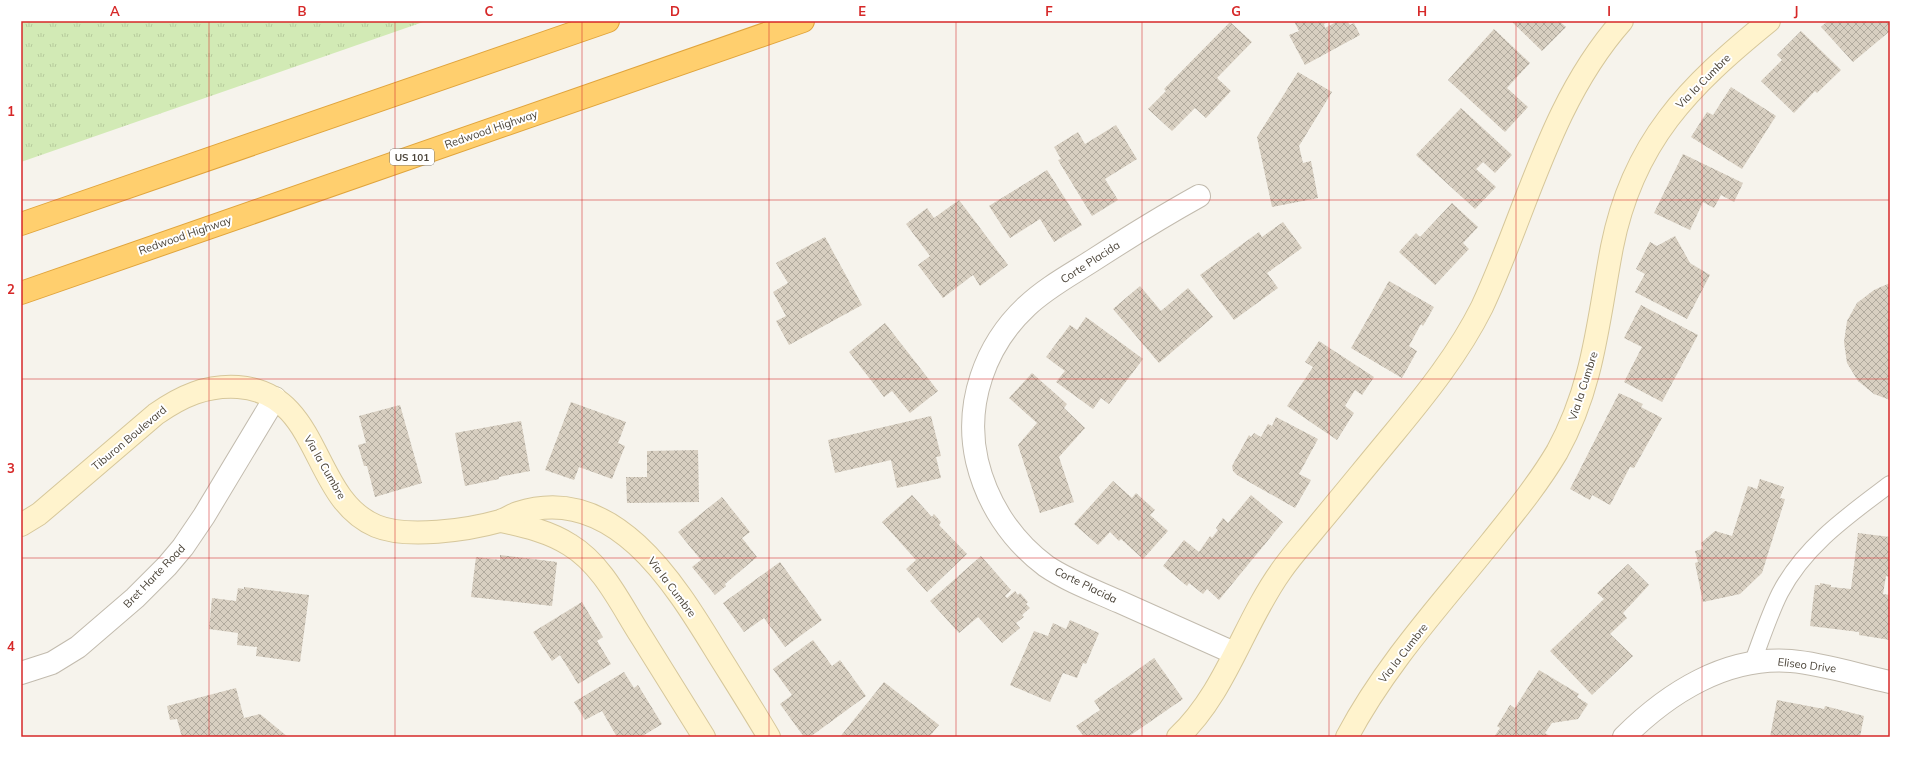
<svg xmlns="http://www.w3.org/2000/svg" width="1911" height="758" font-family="Mulish,sans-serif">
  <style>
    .grass { fill: url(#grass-tufts) }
    .building { fill: url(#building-cross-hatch) }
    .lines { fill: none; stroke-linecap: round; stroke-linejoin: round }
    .lane-casing { stroke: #c2bbae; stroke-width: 18 }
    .street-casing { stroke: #c2bbae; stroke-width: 24 }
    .secondary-casing { stroke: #d6c79b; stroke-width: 24 }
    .highway-casing { stroke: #e0a43c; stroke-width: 24 }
    .lane { stroke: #fff; stroke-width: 16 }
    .street { stroke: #fff; stroke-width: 22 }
    .secondary { stroke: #fff3cd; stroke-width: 22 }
    .highway { stroke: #ffcf6e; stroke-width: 22 }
    .grid { fill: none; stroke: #d62828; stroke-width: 1; stroke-opacity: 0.55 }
    .labels { text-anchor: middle; stroke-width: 4; stroke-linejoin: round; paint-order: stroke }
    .shield { fill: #fff; stroke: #817c74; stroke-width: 1 }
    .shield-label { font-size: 10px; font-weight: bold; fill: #4b4439 }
    .street-label { font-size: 11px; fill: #4b4439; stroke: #fff }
    .neatline { fill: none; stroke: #d62828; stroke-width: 1.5 }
    .grid-label { font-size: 13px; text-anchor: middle; font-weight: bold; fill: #d62828 }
  </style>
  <defs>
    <pattern id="grass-tufts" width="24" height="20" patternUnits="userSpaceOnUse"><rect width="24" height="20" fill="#d2eab5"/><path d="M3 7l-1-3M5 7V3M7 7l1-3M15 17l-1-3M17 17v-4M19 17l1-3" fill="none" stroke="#b6ca9c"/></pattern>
    <pattern id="building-cross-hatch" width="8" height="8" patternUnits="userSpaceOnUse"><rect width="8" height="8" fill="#d8cfc1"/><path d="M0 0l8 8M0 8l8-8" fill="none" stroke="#b1aa9e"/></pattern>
  </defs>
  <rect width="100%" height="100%" fill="#f6f3ec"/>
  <polygon class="grass" points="21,21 426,21 21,162"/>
  <g class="building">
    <polygon points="1294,21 1330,21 1324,24 1325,28 1338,21 1347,21 1350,25 1354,23 1360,35 1305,65 1289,35 1299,31"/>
    <polygon points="1511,21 1559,21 1566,27 1542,51"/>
    <polygon points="1828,21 1890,21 1890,31 1853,62 1821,27"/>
    <polygon points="1230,22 1252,42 1217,78 1231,91 1206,118 1195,108 1172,131 1148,109 1166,91 1164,89"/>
    <polygon points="1494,29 1530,63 1507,88 1528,107 1505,132 1448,80"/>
    <polygon points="1801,31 1841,70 1817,93 1815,91 1794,113 1761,81 1782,60 1777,55"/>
    <polygon points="1298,72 1332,92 1299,146 1303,163 1311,161 1318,198 1272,207 1257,137"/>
    <polygon points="1731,87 1776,116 1742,169 1691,137 1707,112 1713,115"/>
    <polygon points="1461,108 1512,155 1495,173 1483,162 1476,169 1496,187 1475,209 1416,155"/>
    <polygon points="1116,125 1137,159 1105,179 1118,200 1092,216 1058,160 1061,159 1054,147 1078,132 1085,144"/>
    <polygon points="1683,154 1743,183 1734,202 1721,195 1714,208 1703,202 1690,230 1654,213"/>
    <polygon points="1047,170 1082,225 1054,242 1040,219 1010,238 989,206"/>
    <polygon points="959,200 1008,265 980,286 973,275 943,298 918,265 930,256 906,224 927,208 934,218"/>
    <polygon points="1452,203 1478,227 1463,243 1469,249 1435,285 1399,252 1416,233 1420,237"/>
    <polygon points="1283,222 1302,248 1267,273 1278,288 1234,320 1200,275 1259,232 1262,237"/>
    <polygon points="1675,236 1690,263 1710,275 1687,319 1635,292 1645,274 1636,269 1650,242 1657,246"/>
    <polygon points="825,237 862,305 789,345 776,321 786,316 773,292 788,283 776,263"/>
    <polygon points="1389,281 1434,307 1423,326 1421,324 1409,346 1417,351 1402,378 1351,348"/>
    <polygon points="1890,283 1890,400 1874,394 1858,381 1847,363 1844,342 1847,321 1857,303 1874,290"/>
    <polygon points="1140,286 1161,311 1188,288 1213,317 1159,363 1113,309"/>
    <polygon points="1641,305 1698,335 1662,402 1624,382 1642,347 1624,338"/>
    <polygon points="1086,317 1143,359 1109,404 1101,398 1093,409 1056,382 1065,371 1046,357 1070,325 1077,330"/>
    <polygon points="885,323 938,391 910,413 892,391 884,397 849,352"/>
    <polygon points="1319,341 1374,377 1362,395 1355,390 1345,406 1354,413 1337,440 1287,406 1313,367 1305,362"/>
    <polygon points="1032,373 1067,404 1064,408 1085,428 1059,457 1074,502 1040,513 1018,445 1037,423 1009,398"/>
    <polygon points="1619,393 1643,404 1641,407 1662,418 1634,468 1630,467 1610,505 1592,495 1590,500 1570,489"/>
    <polygon points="571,402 626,422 618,443 625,446 612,479 579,467 574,480 545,470"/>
    <polygon points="400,405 422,483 375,497 367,466 364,466 358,445 366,443 359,416"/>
    <polygon points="931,416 941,456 936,457 941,478 897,488 891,460 835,473 828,440"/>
    <polygon points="1276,417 1318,439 1299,474 1311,480 1295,508 1237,475 1233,471 1232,466 1249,435 1251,437 1254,433 1261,437 1268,424 1272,426"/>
    <polygon points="521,421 530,471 499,477 499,479 465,486 455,433"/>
    <polygon points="698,450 699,502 627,503 626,477 647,477 647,451"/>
    <polygon points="1760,479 1784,487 1780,498 1785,499 1762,573 1740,594 1703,602 1695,563 1698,562 1695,551 1703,549 1701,543 1715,531 1732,536 1748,486 1757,489"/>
    <polygon points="1113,481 1132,498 1136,493 1155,510 1150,515 1168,531 1143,559 1121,539 1119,541 1110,532 1098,545 1074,524"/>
    <polygon points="912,495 932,517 934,514 941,522 939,525 967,554 927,592 906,569 916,560 882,522"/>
    <polygon points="1251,495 1283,522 1219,600 1207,589 1203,594 1189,583 1187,586 1163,566 1184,540 1199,552 1210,536 1212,538 1218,530 1216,528 1223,518 1228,523"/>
    <polygon points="722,497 750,532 742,538 757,557 725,584 726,586 715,595 692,567 701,560 678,532"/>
    <polygon points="1858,533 1890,537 1890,577 1886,576 1883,594 1890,595 1890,640 1859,635 1859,632 1810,626 1815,585 1820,585 1820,583 1831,585 1831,587 1851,589"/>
    <polygon points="500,555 557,562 552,606 471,597 476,557 500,560"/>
    <polygon points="981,556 1011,590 1005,596 1007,598 1015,591 1018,595 1020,593 1028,602 1026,604 1030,608 1022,615 1024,617 1016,623 1020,628 1002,643 978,617 959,633 930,601"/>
    <polygon points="780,562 822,620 785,647 764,618 744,632 723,603"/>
    <polygon points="1628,564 1649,585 1623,613 1627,618 1610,634 1633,656 1592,695 1550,651 1604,599 1597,593"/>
    <polygon points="244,587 309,595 300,662 256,656 257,647 237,645 238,633 209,629 212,598 236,601 238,588 244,589"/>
    <polygon points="582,602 603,637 597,641 611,664 578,684 560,655 552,661 533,632"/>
    <polygon points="1070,620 1099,633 1086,664 1083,663 1077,678 1063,673 1050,702 1010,685 1034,631 1048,636 1053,623 1066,629"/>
    <polygon points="813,640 832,666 840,660 866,696 810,737 804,737 780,704 792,695 773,669"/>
    <polygon points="1154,658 1183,699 1128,737 1084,737 1076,726 1100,710 1094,701"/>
    <polygon points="1539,670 1579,694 1577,697 1588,704 1578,719 1552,723 1545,733 1551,737 1494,737 1500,728 1497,726 1510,705 1515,708"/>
    <polygon points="624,672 634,688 638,685 662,724 641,737 617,737 602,711 585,720 574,702"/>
    <polygon points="884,682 939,725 929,737 840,737"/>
    <polygon points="236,688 244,718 260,714 288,737 182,737 177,719 170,720 167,706"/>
    <polygon points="1777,700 1824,709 1825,706 1864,716 1860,737 1770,737"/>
  </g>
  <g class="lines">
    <g class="lane-casing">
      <path id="lane" d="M1752,664C1761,640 1769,615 1780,593C1805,545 1849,515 1890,484"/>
    </g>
    <g class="street-casing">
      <g id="street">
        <path d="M1199,196C1163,216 1129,237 1095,259C1072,274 1047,287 1027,306C985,345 964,404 977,461C987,503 1011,540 1046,566C1068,581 1095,591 1120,602C1158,619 1196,636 1234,653"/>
        <polyline points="21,673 52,663 78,647 135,598 167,566 183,547 204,516 275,398"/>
        <path d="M1624,737C1668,693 1726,656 1791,661C1825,664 1857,675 1890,682"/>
      </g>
    </g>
    <g class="secondary-casing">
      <g id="secondary">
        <path d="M501,521C525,526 550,532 570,545C603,565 621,605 641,636C662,670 683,703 704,737"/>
        <path d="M21,525L39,514L156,414C182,396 206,385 238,387C322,393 310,498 376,526C407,539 468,530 500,521C506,519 512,515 518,513C613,482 675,584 716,651C734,680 752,708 769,737"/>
        <path d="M1178,737C1226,692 1243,624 1281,571C1292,555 1306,540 1318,525C1344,494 1369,463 1394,433C1427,393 1459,353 1482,307C1527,211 1550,102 1622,21"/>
        <path d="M1347,737C1385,665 1441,604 1491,542C1515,512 1538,484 1557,452C1594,385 1598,320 1612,247C1633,141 1689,86 1769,21"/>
      </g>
    </g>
    <g class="highway-casing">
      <g id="highway">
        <polyline points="21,224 608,21"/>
        <polyline points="21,293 803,21"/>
      </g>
    </g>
    <use href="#lane" class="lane"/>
    <use href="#street" class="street"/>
    <use href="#secondary" class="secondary"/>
    <use href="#highway" class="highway"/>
  </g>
  <path class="grid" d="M209,21V737M395,21V737M582,21V737M769,21V737M956,21V737M1142,21V737M1329,21V737M1516,21V737M1702,21V737M21,200H1890M21,379H1890M21,558H1890"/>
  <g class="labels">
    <rect class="shield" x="390" y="149" width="44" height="16" rx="3"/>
    <g class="shield-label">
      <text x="412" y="161">US 101</text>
    </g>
    <g class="street-label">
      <text transform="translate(1703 81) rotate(-45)" y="4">Via la Cumbre</text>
      <text transform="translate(491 129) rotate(-19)" y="4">Redwood Highway</text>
      <text transform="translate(185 235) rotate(-19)" y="4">Redwood Highway</text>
      <text transform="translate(1090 262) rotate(-33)" y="4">Corte Placida</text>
      <text transform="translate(1583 386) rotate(-72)" y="4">Via la Cumbre</text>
      <text transform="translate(129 438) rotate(-40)" y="4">Tiburon Boulevard</text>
      <text transform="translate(325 467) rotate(60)" y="4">Via la Cumbre</text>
      <text transform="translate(154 576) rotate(-46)" y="4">Bret Harte Road</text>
      <text transform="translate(1086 585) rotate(26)" y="4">Corte Placida</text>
      <text transform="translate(672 587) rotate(53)" y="4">Via la Cumbre</text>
      <text transform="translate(1403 653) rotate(-52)" y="4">Via la Cumbre</text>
      <text transform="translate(1807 665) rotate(7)" y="4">Eliseo Drive</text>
    </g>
  </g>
  <rect width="1911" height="758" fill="none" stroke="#ffffff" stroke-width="44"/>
  <rect x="22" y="22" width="1867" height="714" class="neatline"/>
  <g class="grid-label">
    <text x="115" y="16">A</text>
    <text x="302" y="16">B</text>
    <text x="489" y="16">C</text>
    <text x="675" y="16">D</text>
    <text x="862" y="16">E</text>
    <text x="1049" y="16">F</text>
    <text x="1236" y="16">G</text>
    <text x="1422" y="16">H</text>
    <text x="1609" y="16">I</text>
    <text x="1796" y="16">J</text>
    <text x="11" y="116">1</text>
    <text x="11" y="294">2</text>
    <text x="11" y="473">3</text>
    <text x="11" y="651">4</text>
  </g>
</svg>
